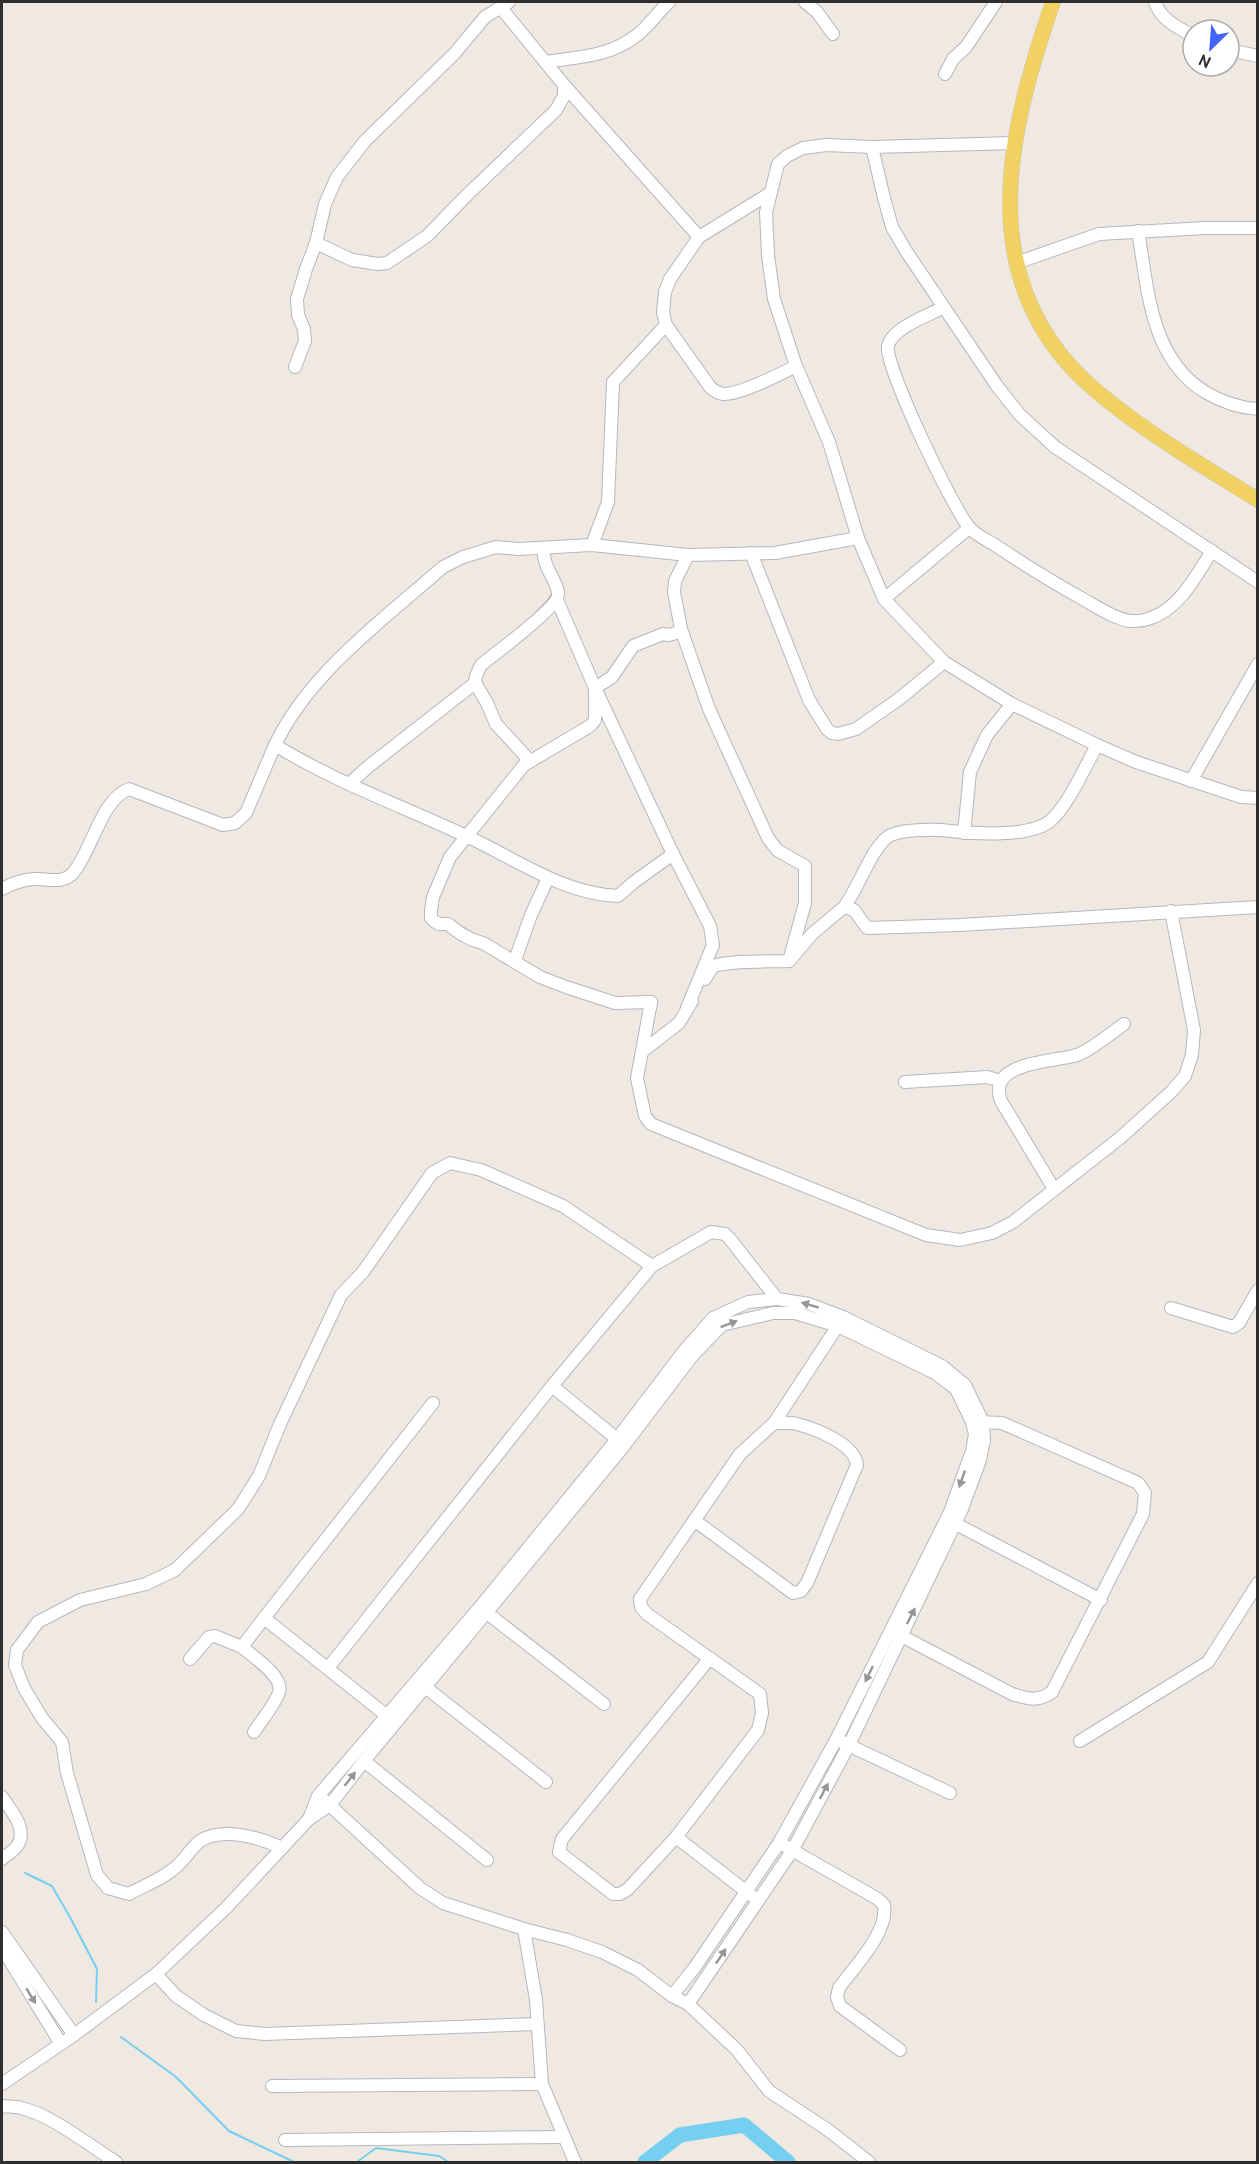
<svg xmlns="http://www.w3.org/2000/svg" width="1259" height="2164" font-family="Cabin,sans-serif">
  <style>
    .lines { fill: none; stroke-linecap: round; stroke-linejoin: round }
    .stream { stroke: #75cff0; stroke-width: 2 }
    .river { stroke: #75cff0; stroke-width: 15 }
    .minor-casing { stroke: #b4b7c1; stroke-width: 14 }
    .major-casing { stroke: #c9c9c9; stroke-width: 16 }
    .minor { stroke: #fff; stroke-width: 12 }
    .major { stroke: #f2d163; stroke-width: 15 }
    .oneway { fill: #969696 }
  </style>
  <rect width="100%" height="100%" fill="#efe9e1"/>
  <g class="lines">
    <g class="stream">
      <polyline points="25,1873 52,1886 71,1919 97,1969 96,2002"/>
      <polyline points="121,2037 176,2077 229,2131 294,2162"/>
      <polyline points="357,2162 376,2148 439,2156 448,2162"/>
    </g>
    <polyline class="river" points="645,2162 680,2135 744,2125 788,2162"/>
    <g class="minor-casing">
      <g id="minor">
        <polyline points="805,2 817,12 833,34"/>
        <path d="M1155,2C1161,20 1177,27 1193,36"/>
        <polyline points="501,8 564,85 699,237"/>
        <polyline points="1229,50 1258,56"/>
        <path d="M545,62C577,57 610,57 637,35C649,26 658,12 669,2"/>
        <polyline points="945,74 953,59 966,47 996,2"/>
        <polyline points="1014,143 872,147 826,145 803,148 787,156 778,164 766,212 768,255 774,299 796,366 829,442 858,538 884,599 944,662 1012,704 1097,745 1136,762 1241,797 1258,798"/>
        <polyline points="872,147 884,198 892,227 906,251 997,386 1020,415 1055,447 1258,582"/>
        <path d="M769,194L699,237L670,279L665,292L663,312L666,325L710,387C713,390 718,393 723,394C740,395 780,374 796,366"/>
        <path d="M1138,231C1148,289 1150,358 1205,392C1222,402 1238,408 1258,409"/>
        <polyline points="316,243 352,260 378,264 387,263 427,236 467,195 556,110 564,96 564,85"/>
        <polyline points="1016,263 1099,234 1205,228 1258,228"/>
        <path d="M942,308C927,316 892,328 888,346C884,365 953,509 969,527C975,535 987,540 995,545C1026,566 1056,584 1088,602C1100,609 1116,619 1130,621C1135,621 1143,621 1148,619C1179,610 1195,577 1212,551"/>
        <polyline points="295,367 305,341 304,329 298,315 297,299 306,269 316,243 325,204 337,177 365,141 454,54 485,17 509,2"/>
        <polyline points="592,545 608,502 613,382 666,325"/>
        <polyline points="751,553 809,700 827,729 832,733 838,734 856,729 899,699 944,662"/>
        <polyline points="688,555 675,581 674,592 681,629 709,709 768,838 777,850 805,866 805,903 789,961"/>
        <polyline points="884,599 969,528"/>
        <polyline points="557,600 595,688 673,854 710,926 713,945 687,1008"/>
        <path d="M1097,745C1086,765 1067,808 1049,822C1028,837 976,834 951,831C936,829 905,829 891,835C873,843 858,890 844,907L854,910L867,928L960,925L1258,907"/>
        <path d="M530,761L496,724L486,701L475,683L476,676L481,665C493,655 562,605 558,592C554,575 542,566 544,548"/>
        <polyline points="1191,781 1258,664"/>
        <polyline points="349,784 369,766 475,683"/>
        <polyline points="964,833 970,772 987,735 1012,704"/>
        <path d="M673,854L634,882L618,896C562,894 515,858 466,836C402,806 335,782 275,745C309,673 384,619 443,567L463,557L496,547L518,549L592,545L688,555L775,553L858,538"/>
        <path d="M2,889C11,884 22,880 33,879C47,878 62,885 73,873C92,851 101,799 129,789L223,825L235,823L246,813L275,745"/>
        <polyline points="515,960 531,915 548,878"/>
        <path d="M705,979L713,966C735,960 766,962 789,961L812,934L844,907"/>
        <polyline points="651,1002 637,1078 645,1116 651,1124 926,1235 960,1240 992,1233 1013,1222 1120,1138 1171,1092 1185,1076 1192,1055 1194,1030 1171,911"/>
        <path d="M650,1008L651,1002L615,1003L566,987L540,977L483,943C469,940 459,933 448,924H439L434,921L431,918V910L433,897L450,857L524,765L590,726L595,720V688L612,677L633,646L663,634L669,635L676,633L681,629"/>
        <polyline points="643,1051 679,1023 692,1001"/>
        <polyline points="905,1082 987,1077 1001,1081"/>
        <path d="M1054,1189L1001,1101C986,1061 1055,1062 1077,1055C1091,1050 1111,1033 1124,1024"/>
        <polyline points="1171,1308 1233,1327 1239,1323 1258,1290"/>
        <polyline points="774,1423 841,1321"/>
        <polyline points="617,1439 552,1386 652,1266 711,1232 725,1234 730,1239 777,1299"/>
        <path d="M694,1520L793,1593L801,1591L807,1583L857,1465C855,1444 816,1429 797,1424C790,1422 781,1423 774,1423L740,1454L640,1599L641,1607L647,1614L760,1694L762,1713L758,1730L676,1837L752,1896"/>
        <polyline points="956,1524 1101,1600"/>
        <polyline points="482,1609 604,1704"/>
        <path d="M894,1632L1012,1694C1028,1699 1038,1702 1052,1692L1143,1514L1145,1493L1138,1483L1002,1423L977,1422"/>
        <polyline points="190,1659 209,1637 215,1636 242,1647"/>
        <polyline points="328,1668 552,1386"/>
        <polyline points="420,1683 546,1782"/>
        <polyline points="386,1715 264,1618 433,1403"/>
        <path d="M254,1732C261,1721 276,1703 279,1692C284,1676 252,1656 242,1647L264,1618"/>
        <polyline points="1080,1741 1208,1662 1258,1583"/>
        <polyline points="842,1742 950,1793"/>
        <polyline points="364,1761 487,1860"/>
        <path d="M2,1797C10,1809 29,1830 17,1846C14,1851 6,1855 2,1859"/>
        <polyline points="324,1800 420,1888 443,1903 524,1929 567,1940 602,1952 638,1970 672,1996 688,2004 737,2050 769,2091 828,2130 869,2162"/>
        <polyline points="309,1819 318,1796 480,1607 617,1439 684,1351 713,1318 748,1302 777,1299 809,1304 843,1317 942,1366 965,1385 983,1422 984,1440 980,1460 962,1509 849,1745 792,1851 688,2004"/>
        <polyline points="676,1837 628,1889 620,1894 613,1894 559,1852 562,1839 710,1658"/>
        <path d="M785,1846L878,1899L884,1905C889,1932 854,1967 839,1988L837,1997L840,2006L900,2050"/>
        <path d="M282,1848C260,1838 223,1826 200,1841C191,1848 186,1858 178,1865C165,1878 145,1885 129,1894L108,1888L97,1875L67,1773L62,1742L42,1718L24,1688L15,1665L17,1650L38,1622L80,1600L146,1584L175,1570L238,1509L259,1476L280,1424L341,1295L363,1272L432,1173L450,1163L481,1170L563,1206L652,1266"/>
        <polyline points="524,1929 536,2000 542,2084 575,2162"/>
        <polyline points="2,1932 74,2035"/>
        <polyline points="2,1948 61,2044"/>
        <polyline points="156,1974 176,1996 204,2015 236,2031 265,2034 536,2024"/>
        <polyline points="2,2084 74,2035 156,1974 226,1908 309,1819 330,1805 364,1761 619,1452 693,1355 722,1325 773,1313 795,1313 838,1326 935,1373 956,1389 972,1422 975,1434 972,1451 950,1512 836,1740 779,1843 695,1967 672,1996"/>
        <polyline points="272,2086 542,2084"/>
        <path d="M2,2106C8,2107 15,2106 21,2108C50,2114 90,2146 116,2162"/>
        <polyline points="285,2140 564,2137"/>
      </g>
    </g>
    <g class="major-casing">
      <path id="major" d="M1053,2C1009,130 972,275 1085,381C1133,425 1201,465 1258,500"/>
    </g>
    <use href="#minor" class="minor"/>
    <use href="#major" class="major"/>
  </g>
  <defs><path id="oneway-solid" d="M-6-.8H1V-3.2L6.5 0L1 3.2V.8H-6Z" transform="scale(1.5)"/></defs>
  <g class="oneway">
    <use href="#oneway-solid" transform="translate(810 1305) rotate(-164)"/>
    <use href="#oneway-solid" transform="translate(729 1324) rotate(-21)"/>
    <use href="#oneway-solid" transform="translate(962 1479) rotate(109)"/>
    <use href="#oneway-solid" transform="translate(911 1616) rotate(-63)"/>
    <use href="#oneway-solid" transform="translate(869 1674) rotate(116)"/>
    <use href="#oneway-solid" transform="translate(350 1779) rotate(-52)"/>
    <use href="#oneway-solid" transform="translate(824 1791) rotate(-62)"/>
    <use href="#oneway-solid" transform="translate(721 1956) rotate(-56)"/>
    <use href="#oneway-solid" transform="translate(31 1996) rotate(59)"/>
  </g>
  <rect width="1259" height="2164" fill="none" stroke="#2e2e2e" stroke-width="6"/>
  <g transform="translate(1211 48) rotate(205)"><circle r="28" fill="#ffffff" stroke="#ababab" stroke-width="1.5"/>
  <path d="M0-4.5L10 22L0 15L-10 22Z" fill="#4264fb"/>
  <text y="-9" font-size="16" font-weight="bold" text-anchor="middle" fill="#2e2e2e">N</text>
  </g>
</svg>
